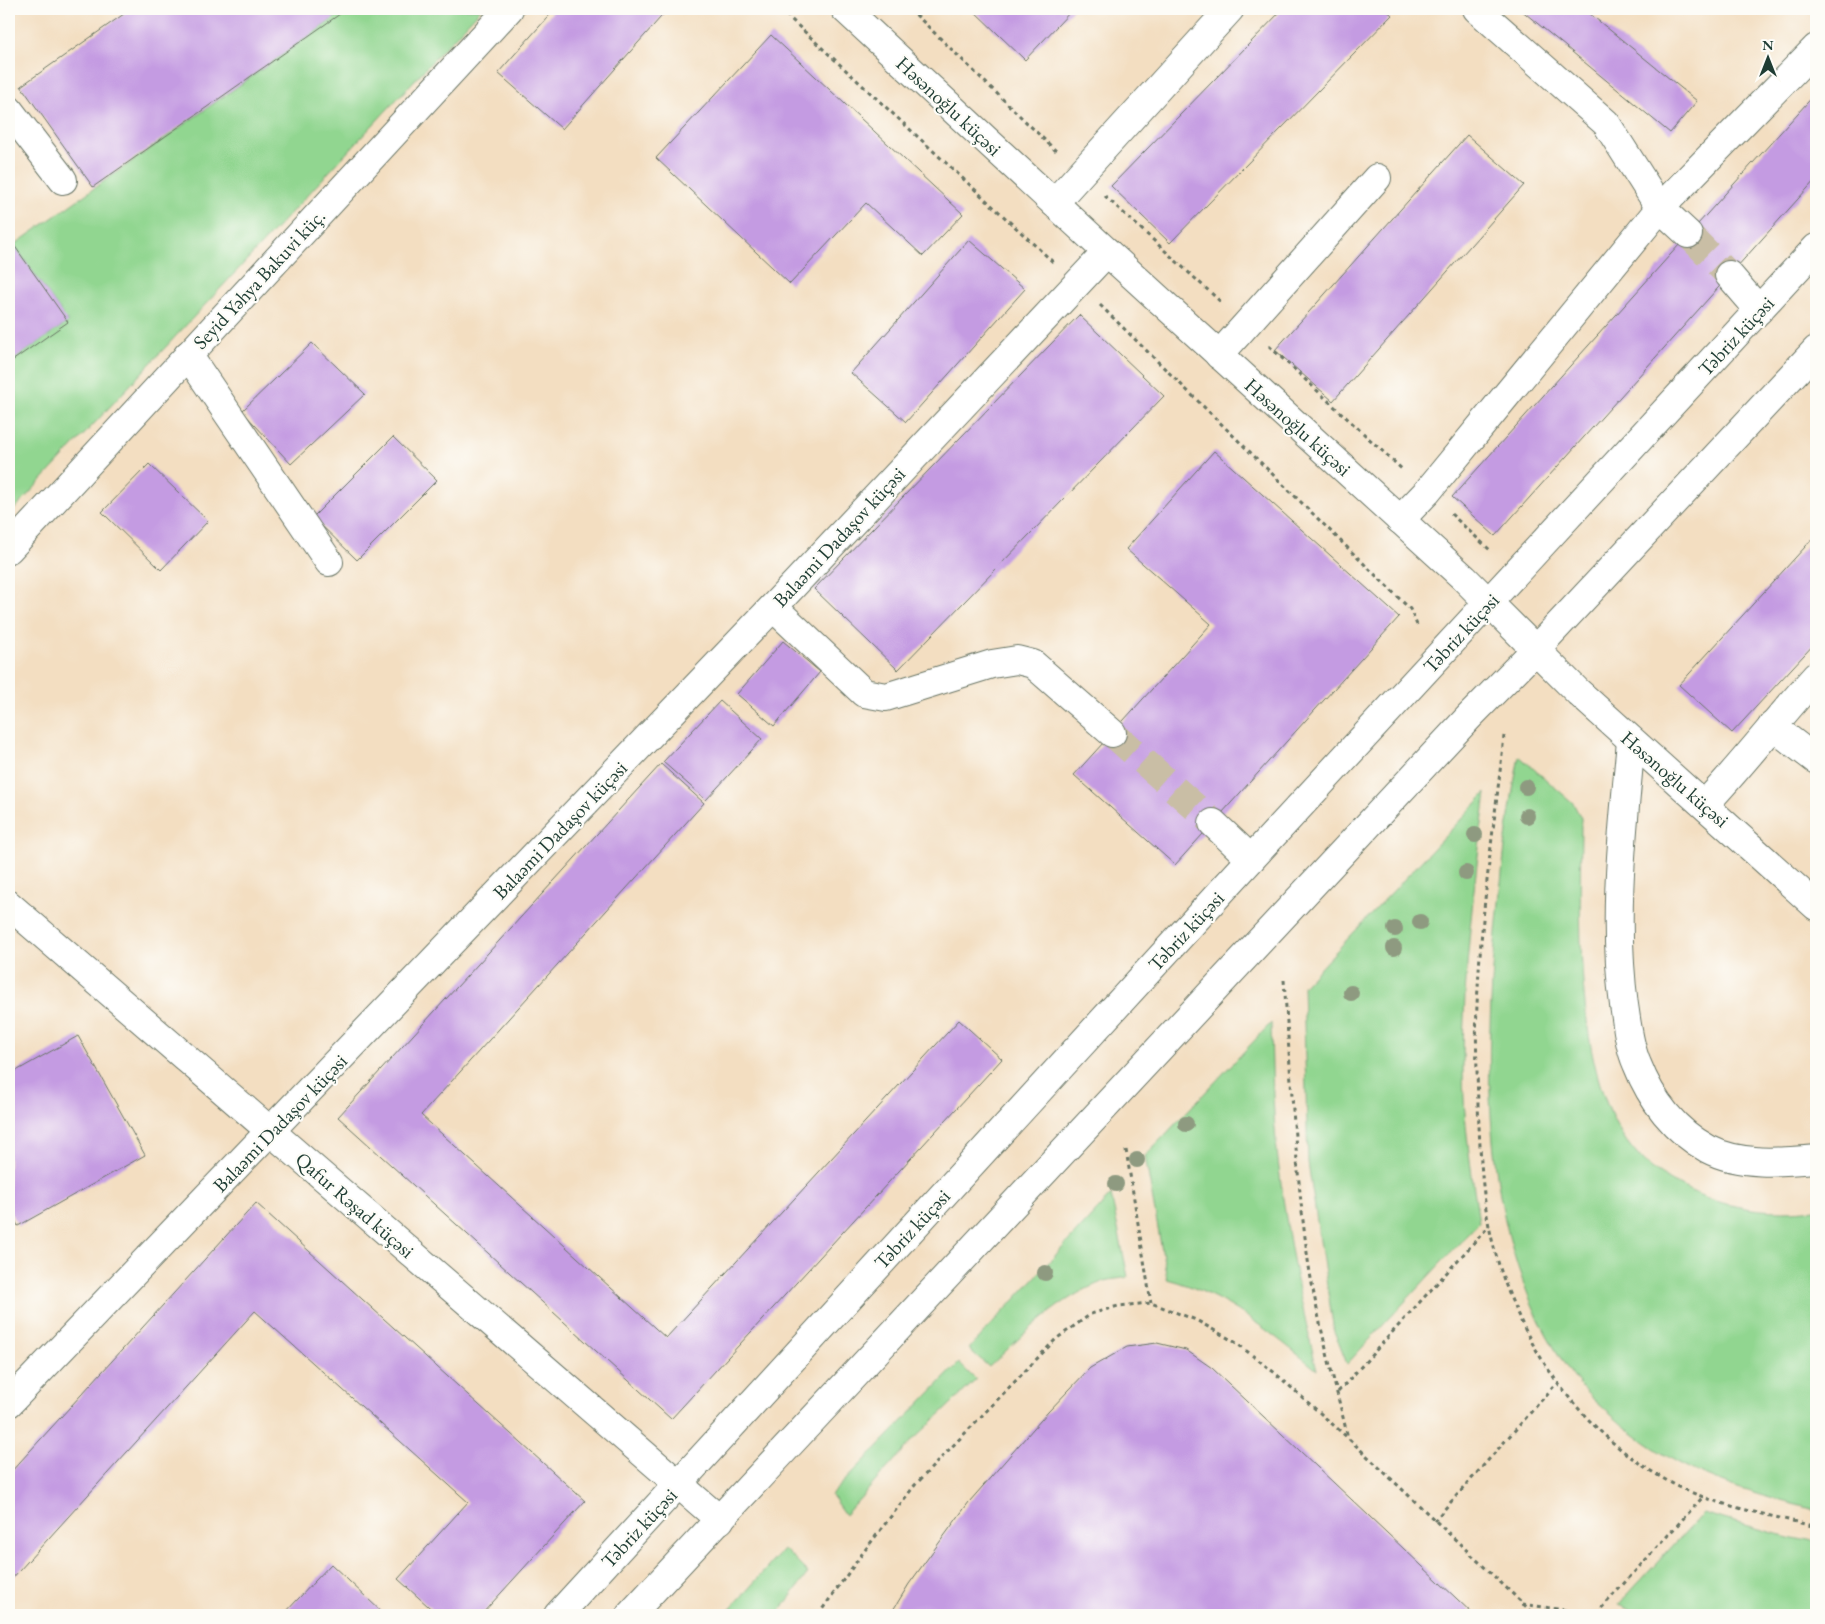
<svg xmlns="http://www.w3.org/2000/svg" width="1825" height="1624" font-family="'EB Garamond',serif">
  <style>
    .green { fill: #91d690; stroke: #588a62 }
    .building { fill: #c49be2 }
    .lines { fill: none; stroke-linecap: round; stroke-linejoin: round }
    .minor-tunnel { stroke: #c9bea5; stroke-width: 28; stroke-dasharray: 28 14; stroke-linecap: butt }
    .minor-casing { stroke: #697565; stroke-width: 30 }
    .major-casing { stroke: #697565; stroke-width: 30 }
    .path { stroke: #697565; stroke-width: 3; stroke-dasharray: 4 4; stroke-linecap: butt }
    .minor { stroke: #fff; stroke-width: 28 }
    .major { stroke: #fff; stroke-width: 28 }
    .tree { fill: #8e9a80 }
    .labels { text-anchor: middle; stroke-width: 4.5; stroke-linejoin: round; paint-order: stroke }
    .street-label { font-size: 20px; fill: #1f3d34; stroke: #fdfcf7 }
  </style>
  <rect width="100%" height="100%" fill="#fdfcf7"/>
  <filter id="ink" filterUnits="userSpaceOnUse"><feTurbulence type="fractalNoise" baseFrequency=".02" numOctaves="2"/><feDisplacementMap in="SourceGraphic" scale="10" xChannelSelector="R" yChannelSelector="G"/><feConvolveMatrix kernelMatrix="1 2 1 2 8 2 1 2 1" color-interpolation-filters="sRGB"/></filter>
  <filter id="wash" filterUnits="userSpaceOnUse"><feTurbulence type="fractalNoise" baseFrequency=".0096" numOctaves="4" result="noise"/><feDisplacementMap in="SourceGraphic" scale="20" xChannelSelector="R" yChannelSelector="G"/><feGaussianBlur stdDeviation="1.12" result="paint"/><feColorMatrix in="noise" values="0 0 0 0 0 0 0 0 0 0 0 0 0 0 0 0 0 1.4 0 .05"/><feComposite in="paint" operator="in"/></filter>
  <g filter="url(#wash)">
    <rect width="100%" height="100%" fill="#f3dec1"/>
    <g class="green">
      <polygon points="347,9 481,9 9,515 9,363 68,322 14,245"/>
      <path d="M1519,756L1573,803L1581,818C1581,912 1569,1097 1646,1163C1659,1175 1674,1183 1691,1191C1731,1210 1772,1214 1816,1209V1510C1735,1490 1672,1471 1609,1413C1600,1405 1590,1397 1582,1388C1478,1258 1482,1070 1498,912C1503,860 1509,808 1519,756Z"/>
      <path d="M1486,793C1474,884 1463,974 1463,1066C1463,1119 1471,1170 1479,1222L1347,1364L1334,1331L1308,1163L1303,986Z"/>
      <path d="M1271,1023C1272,1076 1273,1130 1281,1183C1289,1246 1302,1308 1317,1370C1271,1333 1225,1294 1167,1279L1145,1156Z"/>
      <path d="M1111,1195L1128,1277C1120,1279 1112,1279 1105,1281C1059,1297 1023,1335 989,1367L969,1349Z"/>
      <polygon points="959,1363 976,1380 913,1440 845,1515 831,1495"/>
      <polygon points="1703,1513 1772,1533 1816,1543 1816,1615 1643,1615 1618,1605"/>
      <polygon points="784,1549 808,1573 777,1615 725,1615"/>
    </g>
    <g id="blocks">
      <g class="building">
        <polygon points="131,9 347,9 93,187 21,86"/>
        <polygon points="555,9 668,9 562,129 498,73"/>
        <polygon points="972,9 1073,9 1025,60"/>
        <polygon points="1283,9 1385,9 1392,15 1170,243 1111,186"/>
        <polygon points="1520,9 1584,9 1697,101 1670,133"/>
        <polygon points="771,35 963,214 923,256 866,203 790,284 656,158"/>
        <polygon points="1816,93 1816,179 1495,536 1452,497"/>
        <polygon points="1467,135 1524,185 1333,401 1275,350"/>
        <polygon points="9,238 68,322 9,363"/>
        <polygon points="969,240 1025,289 906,422 851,373"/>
        <polygon points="1079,315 1164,396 898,670 814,589"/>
        <polygon points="312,343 365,394 291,464 242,411"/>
        <polygon points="393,437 437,480 357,560 313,517"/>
        <polygon points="1214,451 1399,617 1175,865 1074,775 1211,624 1126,549"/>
        <polygon points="149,464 208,521 161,570 102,512"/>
        <polygon points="1816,535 1816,642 1732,733 1679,685"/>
        <polygon points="783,641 820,672 774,726 737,694"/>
        <polygon points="720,701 762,739 706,800 663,762"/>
        <polygon points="661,764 704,803 421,1115 666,1338 959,1020 1002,1059 671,1419 338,1117"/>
        <polygon points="78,1036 145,1155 18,1226 9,1209 9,1075"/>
        <polygon points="256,1203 585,1501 481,1615 438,1615 398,1579 468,1502 255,1311 9,1582 9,1474"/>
        <polygon points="1157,1343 1186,1350 1212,1368 1474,1615 890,1615 909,1584 969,1502 1048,1412 1090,1368 1127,1347"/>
        <polygon points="331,1564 385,1615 283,1615"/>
      </g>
    </g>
  </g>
  <g filter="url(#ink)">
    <use href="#blocks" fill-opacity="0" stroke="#697565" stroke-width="1"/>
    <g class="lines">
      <g class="minor-tunnel">
        <polyline points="1688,234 1729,275"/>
        <polyline points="1112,733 1213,823"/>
      </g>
      <g class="minor-casing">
        <g id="minor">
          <polyline points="845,9 1107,252 1464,578 1578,692 1816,906"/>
          <polyline points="1477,9 1606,123 1660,208 1688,234"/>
          <polyline points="9,110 63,180"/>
          <polyline points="1054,203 1230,9"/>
          <polyline points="1729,275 1759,310"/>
          <polyline points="188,355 329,562"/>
          <polyline points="1219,355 1377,178"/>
          <polyline points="1400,520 1427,492 1660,208 1816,48"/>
          <polyline points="9,549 509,9"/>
          <polyline points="773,607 864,693 886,697 992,664 1017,660 1033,664 1112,733"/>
          <polyline points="1772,726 1816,760"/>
          <path d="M1631,741C1623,829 1612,917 1624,1005C1627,1024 1629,1046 1637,1064C1651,1100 1675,1131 1708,1149C1740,1166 1782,1162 1816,1159"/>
          <path d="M1705,804C1744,763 1778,718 1816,676"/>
          <polyline points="1213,823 1251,859"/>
          <polyline points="9,905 720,1520"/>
          <polyline points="9,1403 773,607 1107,252"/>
        </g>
      </g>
      <g class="major-casing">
        <g id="major">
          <polyline points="558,1615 1251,859 1816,248"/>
          <polyline points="630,1615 1470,716 1535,650 1816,350"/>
        </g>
      </g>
      <g class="path">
        <polyline points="780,9 1053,262"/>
        <polyline points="910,9 1056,151"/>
        <polyline points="1105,196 1222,303"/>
        <polyline points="1100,305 1410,609 1417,625"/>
        <polyline points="1269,346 1404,471"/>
        <polyline points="1451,514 1490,550"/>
        <path d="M1504,736C1495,820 1482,904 1478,988C1475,1027 1477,1066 1478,1105C1480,1145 1481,1186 1489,1226C1510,1328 1569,1422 1659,1476C1706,1505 1764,1513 1816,1527"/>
        <path d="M1284,980C1291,1073 1295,1167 1308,1260C1317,1320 1334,1379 1348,1438"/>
        <polyline points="1126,1150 1151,1303"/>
        <polyline points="1338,1392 1489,1226"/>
        <polyline points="1434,1521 1556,1384"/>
        <polyline points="1522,1604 1600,1615"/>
        <polyline points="1596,1614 1703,1497"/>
        <polyline points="818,1615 862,1554 915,1485 1056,1339 1091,1314 1118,1306 1151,1303 1196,1320 1235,1342 1275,1373 1348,1438 1535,1615"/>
      </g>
      <use href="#minor" class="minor"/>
      <use href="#major" class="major"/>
    </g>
    <g class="tree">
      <circle cx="1526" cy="787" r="8"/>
      <circle cx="1527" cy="816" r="8"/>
      <circle cx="1475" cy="835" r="8"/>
      <circle cx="1466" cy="873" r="8"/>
      <circle cx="1420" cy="922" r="8"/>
      <circle cx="1395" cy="929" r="8"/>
      <circle cx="1394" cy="948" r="8"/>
      <circle cx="1351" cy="993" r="8"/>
      <circle cx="1186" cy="1124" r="8"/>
      <circle cx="1137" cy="1160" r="8"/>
      <circle cx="1116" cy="1184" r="8"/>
      <circle cx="1045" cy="1273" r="8"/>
    </g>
  </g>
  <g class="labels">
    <g class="street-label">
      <text transform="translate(949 106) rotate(43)" y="7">Həsənoğlu küçəsi</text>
      <text transform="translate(259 279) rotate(-47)" y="7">Seyid Yəhya Bakuvi küç.</text>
      <text transform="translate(1736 336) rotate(-47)" y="7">Təbriz küçəsi</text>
      <text transform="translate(1298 427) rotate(42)" y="7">Həsənoğlu küçəsi</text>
      <text transform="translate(839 537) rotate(-47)" y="7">Balaəmi Dadaşov küçəsi</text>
      <text transform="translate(1461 633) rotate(-47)" y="7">Təbriz küçəsi</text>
      <text transform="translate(1675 779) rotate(41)" y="7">Həsənoğlu küçəsi</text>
      <text transform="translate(560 830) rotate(-46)" y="7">Balaəmi Dadaşov küçəsi</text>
      <text transform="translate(1186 931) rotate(-47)" y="7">Təbriz küçəsi</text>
      <text transform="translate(280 1123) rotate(-46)" y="7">Balaəmi Dadaşov küçəsi</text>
      <text transform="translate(355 1205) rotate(41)" y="7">Qafur Rəşad küçəsi</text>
      <text transform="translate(912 1229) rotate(-47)" y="7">Təbriz küçəsi</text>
      <text transform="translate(639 1528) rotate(-47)" y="7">Təbriz küçəsi</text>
    </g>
  </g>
  <rect width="1825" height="1624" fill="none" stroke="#fdfcf7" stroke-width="30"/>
  <g transform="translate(1768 58)" stroke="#fdfcf7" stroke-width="4" paint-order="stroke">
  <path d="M0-4L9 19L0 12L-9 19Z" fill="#1f3d34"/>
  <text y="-8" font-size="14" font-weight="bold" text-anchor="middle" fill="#1f3d34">N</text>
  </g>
</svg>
